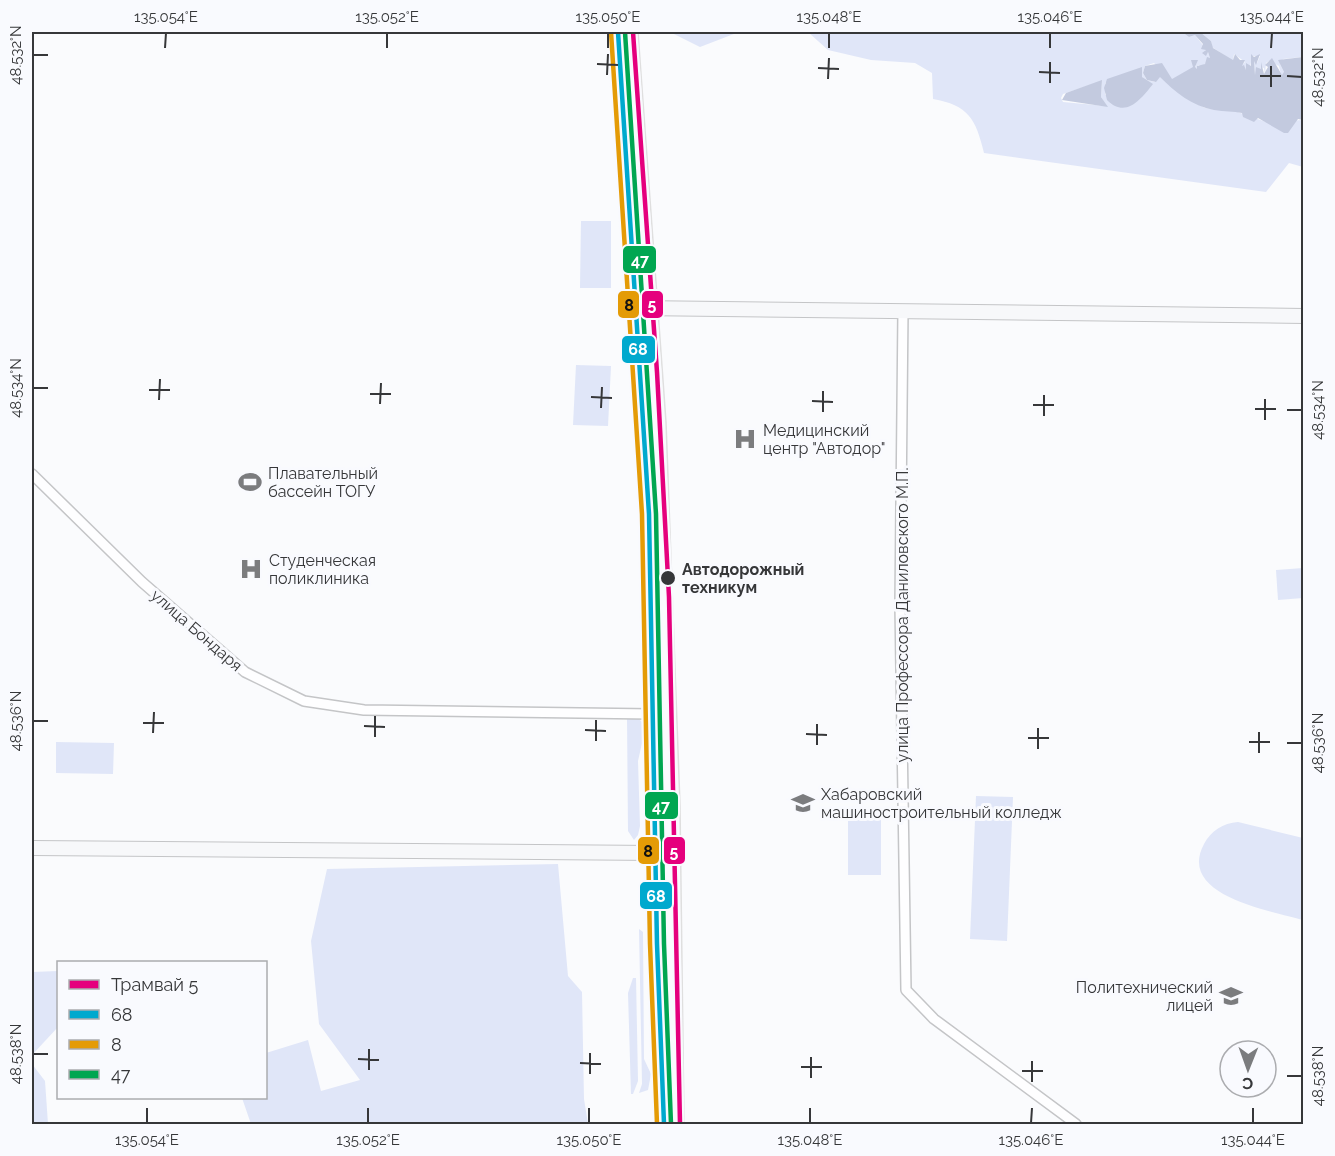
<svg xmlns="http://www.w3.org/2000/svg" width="1335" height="1156" font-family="Raleway,sans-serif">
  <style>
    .green { fill: #e0e6f8; fill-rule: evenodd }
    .water { fill: #c3cadf }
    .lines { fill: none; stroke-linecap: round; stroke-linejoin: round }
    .street-casing { stroke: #c4c5c7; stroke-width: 12 }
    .secondary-casing { stroke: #c4c5c7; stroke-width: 16 }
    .primary-casing { stroke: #bbbec9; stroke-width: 18 }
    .street { stroke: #fefeff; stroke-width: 9 }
    .secondary { stroke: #f7f8fa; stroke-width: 14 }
    .primary { stroke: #eef0f6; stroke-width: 15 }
    .tram { stroke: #dfdfdf; stroke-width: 1.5 }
    .bus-1-casing { stroke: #f9fafe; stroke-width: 9 }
    .bus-2-casing { stroke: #f9fafe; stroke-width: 9 }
    .bus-3-casing { stroke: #f9fafe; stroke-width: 9 }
    .bus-1 { stroke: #00a9ce; stroke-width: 4.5 }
    .bus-2 { stroke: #e49b06; stroke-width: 4.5 }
    .bus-3 { stroke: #00a651; stroke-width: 4.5 }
    .tram-1-casing { stroke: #f9fafe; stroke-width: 9 }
    .tram-1 { stroke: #e5007d; stroke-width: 4.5 }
    .ticks { fill: none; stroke: #363739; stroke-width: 2 }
    .stop-dot { fill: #363739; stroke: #f9fafe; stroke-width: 2 }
    .labels { text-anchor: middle; stroke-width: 6; stroke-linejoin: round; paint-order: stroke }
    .poi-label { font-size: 16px; fill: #363739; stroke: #f9fafe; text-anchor: start }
    .stop-label { font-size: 16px; font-weight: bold; fill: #363739; stroke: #f9fafe; text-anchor: start }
    .street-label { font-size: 16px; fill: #363739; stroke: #f9fafe }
    .line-badge { stroke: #f9fafe; stroke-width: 2 }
    .badge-label { font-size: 16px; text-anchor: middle; font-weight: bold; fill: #fff }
    .pale-badge-label { font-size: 16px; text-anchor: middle; font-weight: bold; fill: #111 }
    .neatline { fill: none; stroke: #363739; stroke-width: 2 }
    .ticks-label { font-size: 15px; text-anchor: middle; fill: #363739 }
  </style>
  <rect width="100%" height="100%" fill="#fafbfd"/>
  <g class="green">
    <polygon points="670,32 739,32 700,47"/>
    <path d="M808,32H1182L1189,37L1195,35L1206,49L1204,54L1208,52L1210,58L1203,66L1198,65L1197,69L1195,68L1197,60L1193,62V68L1171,80L1154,63L1145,66L1143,73L1147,80L1155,82L1160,76L1180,94L1205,108L1235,111L1266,122L1303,120V167L1289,163L1266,192L984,153C976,119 968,105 933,99L932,73L915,63L871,60L828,50ZM1142,68V77L1149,84L1105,95V83ZM1102,81L1101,97L1106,106L1063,102L1061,98L1063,94Z"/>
    <polygon points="1200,32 1303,32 1303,57 1283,59 1280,64 1285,74 1281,75 1279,66 1269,61 1266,63 1265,74 1264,68 1261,67 1261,70 1256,67 1258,72 1255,75 1254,61 1257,63 1260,56 1252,56 1250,68 1246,71 1244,66 1241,66 1245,62 1234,54 1233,61 1212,47 1211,41"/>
    <polygon points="581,221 611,221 611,288 580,288"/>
    <polygon points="576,365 611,366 608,426 573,425"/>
    <polygon points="1303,568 1303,598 1278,600 1276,570"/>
    <polygon points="627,717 638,718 643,723 644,734 638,761 640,826 638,835 634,840 628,831"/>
    <polygon points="56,742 114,743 113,774 56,773"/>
    <polygon points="976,796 1013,797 1007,941 970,939"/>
    <rect x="848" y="817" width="33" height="58"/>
    <path d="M1238,822L1303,838V920C1272,911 1176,896 1204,844C1211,831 1223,823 1238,822Z"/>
    <polygon points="558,864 568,976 582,992 584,1099 588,1124 251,1124 242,1098 266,1098 266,1053 308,1040 321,1091 360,1080 319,1024 311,941 327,869"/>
    <polygon points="639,929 643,932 644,1059 651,1074 648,1090 639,1093 642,1084"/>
    <polygon points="58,971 58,1027 32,1055 32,972"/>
    <polygon points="633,978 636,978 638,1081 633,1094 631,1094 628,993"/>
    <polygon points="32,1064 45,1081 48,1124 32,1124"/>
  </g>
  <g class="water">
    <path d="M1182,32H1200L1211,41L1213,48L1233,60L1235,54L1240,60H1245L1242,66L1244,65L1246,70V63L1251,66V54L1254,57L1260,54L1256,65L1254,61L1255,75L1256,67L1261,69V62L1264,74L1268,67L1265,65L1272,58L1282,75L1284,72L1278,60L1303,57V120L1298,119L1288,133H1284L1258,118L1254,122L1243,117L1242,113C1233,111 1225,112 1214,110C1192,106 1175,92 1160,77L1156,82L1147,80L1143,73L1145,66L1162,63L1172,79L1193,67L1191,60H1198L1195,67L1197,69V66L1205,64L1207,57L1210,58L1208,52L1206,56L1202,53L1206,50L1201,49L1203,44L1195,35L1189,37Z"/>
    <path d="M1142,67V77L1153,84C1141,99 1126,119 1107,100L1104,88L1107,79Z"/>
    <polygon points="1102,80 1101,97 1108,107 1062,100 1066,93"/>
  </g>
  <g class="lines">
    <g class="street-casing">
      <g id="street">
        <polyline points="903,310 900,605 906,990 934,1019 1076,1124"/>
        <polyline points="32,474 142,582 245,672 304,701 364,710 652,714"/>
      </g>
    </g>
    <g class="secondary-casing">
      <g id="secondary">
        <polyline points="637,308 1304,316"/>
        <polyline points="32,848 655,853"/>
      </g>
    </g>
    <g class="primary-casing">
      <polyline id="primary" points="618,32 649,514 657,944 664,1124"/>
    </g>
    <use href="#street" class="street"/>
    <use href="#secondary" class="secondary"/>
    <use href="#primary" class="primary"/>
    <polyline class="tram" points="638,32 666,422 680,805 684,1124"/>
    <g class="bus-1-casing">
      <polyline id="bus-1" points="618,32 649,514 657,944 664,1124"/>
    </g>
    <g class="bus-2-casing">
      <polyline id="bus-2" points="611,32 642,514 650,944 657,1124"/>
    </g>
    <g class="bus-3-casing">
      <polyline id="bus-3" points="625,32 656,514 664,944 671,1124"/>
    </g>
    <use href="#bus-1" class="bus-1"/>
    <use href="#bus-2" class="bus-2"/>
    <use href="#bus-3" class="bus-3"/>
    <g class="tram-1-casing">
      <polyline id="tram-1" points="633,32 657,372 669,597 680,1124"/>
    </g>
    <use href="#tram-1" class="tram-1"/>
  </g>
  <path class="ticks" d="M165,48L166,33M387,48V33M608,48V33M829,48V33M1050,48V33M1271,48L1272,33M33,55H48M597,64L618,65M818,68L839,69M1039,72L1060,73M607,75L608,54M1260,76H1281M1287,76L1302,77M828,79L829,58M1050,83V62M1271,87V66M33,388H48M149,390H170M370,394H391M591,397L612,398M159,400L160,379M812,401L833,402M380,404L381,383M1033,405H1054M601,408L602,387M1255,409H1276M1287,410H1302M823,412V391M1044,416V395M1265,420V399M33,721H48M143,723H164M364,726L385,727M585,730L606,731M153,733L154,712M806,734L827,735M375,737V716M1028,738H1049M596,741V720M1249,742H1270M1287,743H1302M817,745V724M1038,749V728M1259,753V732M33,1054H48M358,1059L379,1060M580,1063L601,1064M801,1067H822M369,1070V1049M1022,1071H1043M590,1074V1053M1287,1076H1302M811,1078V1057M1032,1082V1061M147,1123V1108M368,1123V1108M589,1123V1108M810,1123V1108M1031,1123L1032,1108M1253,1123V1108"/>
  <defs>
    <g id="hospital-bare" transform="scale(1.8)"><path d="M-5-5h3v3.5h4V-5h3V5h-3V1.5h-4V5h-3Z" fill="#7b7c7e" stroke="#f9fafe" stroke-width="2.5" paint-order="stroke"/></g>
    <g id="stadium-bare" transform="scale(1.8)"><path d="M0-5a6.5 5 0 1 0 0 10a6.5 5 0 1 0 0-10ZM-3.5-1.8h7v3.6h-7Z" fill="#7b7c7e" stroke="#f9fafe" stroke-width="2.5" paint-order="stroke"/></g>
    <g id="university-bare" transform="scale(1.8)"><path d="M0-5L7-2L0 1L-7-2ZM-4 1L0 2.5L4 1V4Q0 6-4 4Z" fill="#7b7c7e" stroke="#f9fafe" stroke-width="2.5" paint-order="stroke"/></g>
    <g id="school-bare" transform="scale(1.8)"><path d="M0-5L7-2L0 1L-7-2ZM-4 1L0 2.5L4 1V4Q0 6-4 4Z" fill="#7b7c7e" stroke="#f9fafe" stroke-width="2.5" paint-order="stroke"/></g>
  </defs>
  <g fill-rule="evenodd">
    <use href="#hospital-bare" x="745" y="439"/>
    <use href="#stadium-bare" x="250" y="482"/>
    <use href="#hospital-bare" x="251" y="569"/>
    <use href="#university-bare" x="803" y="803"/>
    <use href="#school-bare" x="1231" y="996"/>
  </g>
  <circle class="stop-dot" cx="668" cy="578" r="8"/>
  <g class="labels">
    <g class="poi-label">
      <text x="763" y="436">Медицинский<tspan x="763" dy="18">центр "Автодор"</tspan></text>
      <text x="268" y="479">Плавательный<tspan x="268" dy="18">бассейн ТОГУ</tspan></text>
      <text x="269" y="566">Студенческая<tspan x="269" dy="18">поликлиника</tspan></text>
      <text x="821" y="800">Хабаровский<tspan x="821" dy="18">машиностроительный колледж</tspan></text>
      <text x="1213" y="993" text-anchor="end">Политехнический<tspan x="1213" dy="18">лицей</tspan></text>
    </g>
    <g class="stop-label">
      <text x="682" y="575">Автодорожный<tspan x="682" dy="18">техникум</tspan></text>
    </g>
    <g class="street-label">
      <text transform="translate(902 615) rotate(-90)" y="6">улица Профессора Даниловского М.П.</text>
      <text transform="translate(197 630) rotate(41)" y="6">улица Бондаря</text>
    </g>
  </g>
  <g class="line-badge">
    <rect x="622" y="245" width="35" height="29" rx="6" fill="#00a651"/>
    <rect x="641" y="290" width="23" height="29" rx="6" fill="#e5007d"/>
    <rect x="617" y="290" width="23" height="29" rx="6" fill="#e49b06"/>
    <rect x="621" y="335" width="35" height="29" rx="6" fill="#00a9ce"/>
    <rect x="644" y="791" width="35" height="29" rx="6" fill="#00a651"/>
    <rect x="663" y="836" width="23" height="29" rx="6" fill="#e5007d"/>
    <rect x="637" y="836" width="23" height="29" rx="6" fill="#e49b06"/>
    <rect x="639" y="881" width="34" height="29" rx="6" fill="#00a9ce"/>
  </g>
  <g class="badge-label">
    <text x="640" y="266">47</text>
    <text x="652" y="310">5</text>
    <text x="638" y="355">68</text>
    <text x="661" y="812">47</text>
    <text x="674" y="857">5</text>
    <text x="656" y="902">68</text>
  </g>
  <g class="pale-badge-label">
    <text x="629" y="311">8</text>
    <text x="648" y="857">8</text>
  </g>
  <rect width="1335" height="1156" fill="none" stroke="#f9fafe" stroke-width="66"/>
  <rect x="57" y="961" width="210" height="138" fill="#f9fafe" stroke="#abacaf" stroke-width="1.5"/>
  <rect x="69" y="980" width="30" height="9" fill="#e5007d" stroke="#abacaf" stroke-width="1.5"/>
  <text x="111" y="991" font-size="18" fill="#363739">Трамвай 5</text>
  <rect x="69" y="1010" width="30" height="9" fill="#00a9ce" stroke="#abacaf" stroke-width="1.5"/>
  <text x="111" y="1021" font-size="18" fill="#363739">68</text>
  <rect x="69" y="1040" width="30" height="9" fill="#e49b06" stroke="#abacaf" stroke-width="1.5"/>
  <text x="111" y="1051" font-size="18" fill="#363739">8</text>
  <rect x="69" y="1070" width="30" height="9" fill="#00a651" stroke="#abacaf" stroke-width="1.5"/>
  <text x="111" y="1081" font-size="18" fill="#363739">47</text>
  <g transform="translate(1248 1069) rotate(181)"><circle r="28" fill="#f9fafe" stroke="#abacaf" stroke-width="1.5"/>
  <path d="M0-4.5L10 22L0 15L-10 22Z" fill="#7b7c7e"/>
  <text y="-9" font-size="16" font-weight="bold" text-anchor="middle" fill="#363739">С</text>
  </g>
  <rect x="33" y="33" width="1269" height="1090" class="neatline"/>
  <g class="ticks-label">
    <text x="166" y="22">135.054°E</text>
    <text x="387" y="22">135.052°E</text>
    <text x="608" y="22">135.050°E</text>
    <text x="829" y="22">135.048°E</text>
    <text x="1050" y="22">135.046°E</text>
    <text x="1272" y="22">135.044°E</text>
    <text transform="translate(16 55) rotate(-90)" y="5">48.532°N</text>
    <text transform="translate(1318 77) rotate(-90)" y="5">48.532°N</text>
    <text transform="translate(16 388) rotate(-90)" y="5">48.534°N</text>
    <text transform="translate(1318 410) rotate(-90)" y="5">48.534°N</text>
    <text transform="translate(16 721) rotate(-90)" y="5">48.536°N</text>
    <text transform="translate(1318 743) rotate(-90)" y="5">48.536°N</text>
    <text transform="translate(16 1054) rotate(-90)" y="5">48.538°N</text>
    <text transform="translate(1318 1076) rotate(-90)" y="5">48.538°N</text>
    <text x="147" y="1145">135.054°E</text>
    <text x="368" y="1145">135.052°E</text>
    <text x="589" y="1145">135.050°E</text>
    <text x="810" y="1145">135.048°E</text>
    <text x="1031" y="1145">135.046°E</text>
    <text x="1253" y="1145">135.044°E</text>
  </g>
</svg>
